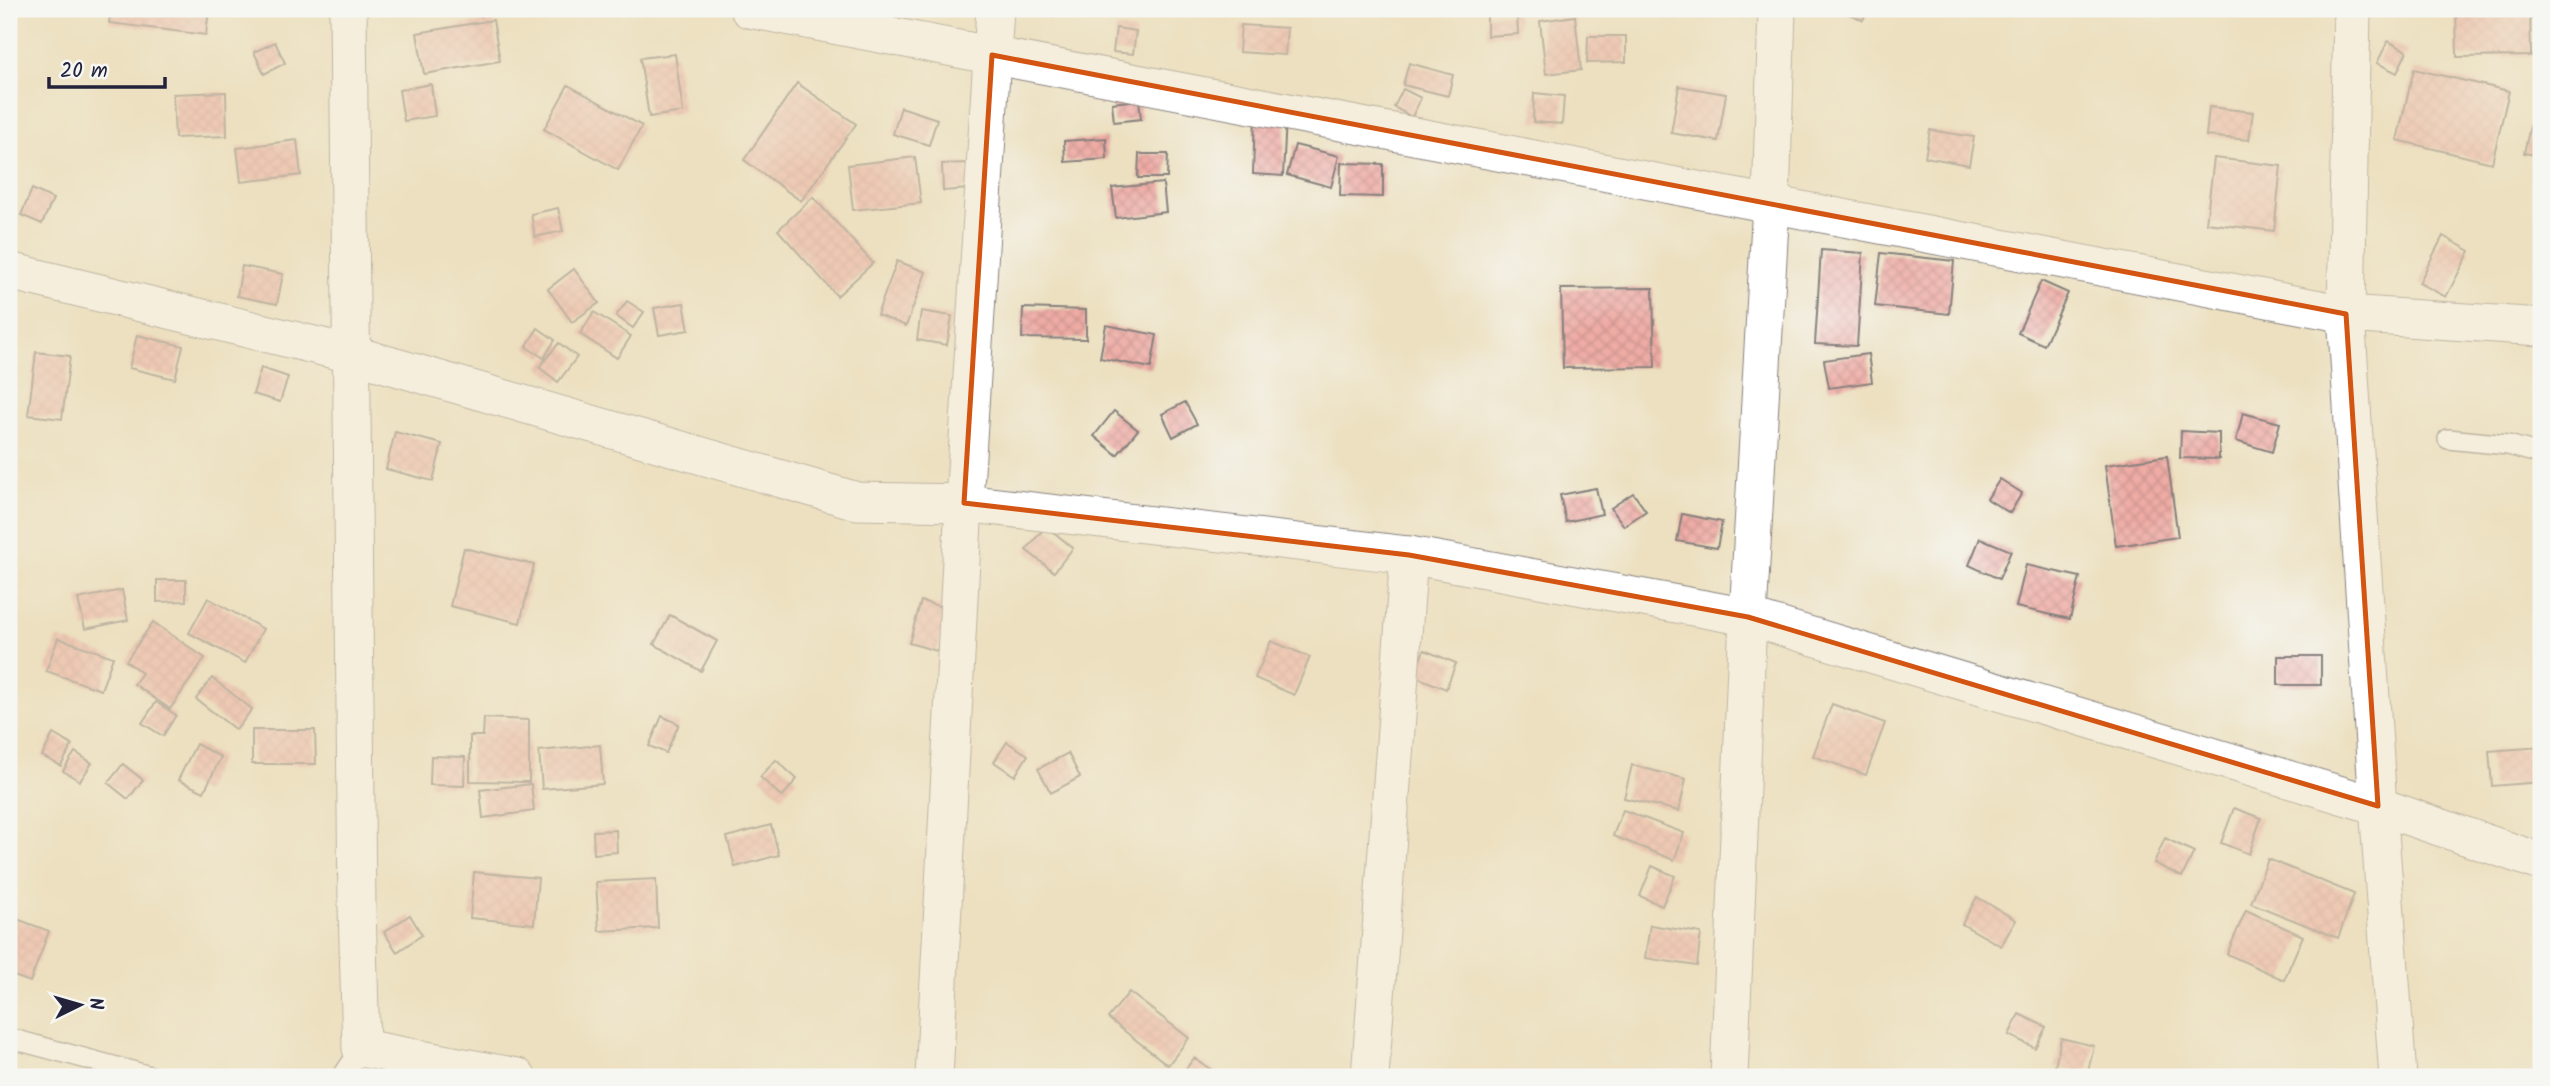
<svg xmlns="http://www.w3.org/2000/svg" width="2550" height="1086" font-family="Kalam,sans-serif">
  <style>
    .building { fill: url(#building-cross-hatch) }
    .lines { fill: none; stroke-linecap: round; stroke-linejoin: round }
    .lane-casing { stroke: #87817e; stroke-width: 22 }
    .street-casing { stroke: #87817e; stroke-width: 39 }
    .lane { stroke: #fff; stroke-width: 19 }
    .street { stroke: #fff; stroke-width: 37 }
    .marked { fill: none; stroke: #d45411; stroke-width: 5; stroke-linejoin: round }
  </style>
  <defs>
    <pattern id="building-cross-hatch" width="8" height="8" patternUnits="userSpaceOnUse" patternTransform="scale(1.75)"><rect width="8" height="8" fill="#efaca5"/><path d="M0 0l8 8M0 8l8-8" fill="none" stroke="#cd948f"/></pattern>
  </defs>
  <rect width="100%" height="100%" fill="#f6f6f2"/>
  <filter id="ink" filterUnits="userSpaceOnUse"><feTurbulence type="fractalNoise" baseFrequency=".0143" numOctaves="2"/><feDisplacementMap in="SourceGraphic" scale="14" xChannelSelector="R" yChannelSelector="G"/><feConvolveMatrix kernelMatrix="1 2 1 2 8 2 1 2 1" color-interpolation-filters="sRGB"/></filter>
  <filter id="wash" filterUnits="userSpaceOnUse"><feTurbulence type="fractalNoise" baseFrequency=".00686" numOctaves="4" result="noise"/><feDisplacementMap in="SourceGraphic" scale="28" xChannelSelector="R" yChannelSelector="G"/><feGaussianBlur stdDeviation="1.57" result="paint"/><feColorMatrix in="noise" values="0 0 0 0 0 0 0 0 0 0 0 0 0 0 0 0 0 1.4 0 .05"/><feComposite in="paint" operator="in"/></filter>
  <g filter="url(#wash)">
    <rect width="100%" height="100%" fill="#ece0c0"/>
    <g id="blocks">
      <g class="building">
        <polygon points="111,9 209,9 206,35 109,23"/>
        <polygon points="471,9 486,9 481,16"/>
        <polygon points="1051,9 1082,9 1082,10 1053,16"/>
        <polygon points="1660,9 1704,9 1703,17 1659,12"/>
        <polygon points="1837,9 1868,9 1863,20"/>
        <polygon points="2456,9 2530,9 2531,56 2457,57"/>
        <polygon points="1517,13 1518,34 1487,36 1487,15"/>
        <polygon points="1575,16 1581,70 1546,74 1540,21"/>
        <polygon points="493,20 500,61 424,74 417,33"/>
        <polygon points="1241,25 1287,28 1285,55 1239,52"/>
        <polygon points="1116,28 1136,31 1133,54 1113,52"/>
        <polygon points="1588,36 1626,36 1626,62 1587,63"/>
        <polygon points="2388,41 2407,51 2397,73 2377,63"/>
        <polygon points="275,42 285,63 264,74 254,52"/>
        <polygon points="675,54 683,112 649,117 640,58"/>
        <polygon points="1409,63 1453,75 1448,96 1403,85"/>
        <polygon points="2414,69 2509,91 2492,163 2397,140"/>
        <polygon points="797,83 856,124 801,201 744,160"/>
        <polygon points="431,84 435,116 404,121 399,90"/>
        <polygon points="568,85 642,126 618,170 544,129"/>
        <polygon points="1679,86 1726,94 1718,141 1671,133"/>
        <polygon points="1403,89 1421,98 1412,117 1394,107"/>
        <polygon points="226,92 227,136 175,138 173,94"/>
        <polygon points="1534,93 1564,96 1562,124 1533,122"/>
        <polygon points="1139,100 1141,119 1114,122 1112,103"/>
        <polygon points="2536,100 2541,101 2541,156 2524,153"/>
        <polygon points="901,107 937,119 929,145 893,134"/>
        <polygon points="2209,107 2253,112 2249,140 2206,136"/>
        <polygon points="1255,116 1286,118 1283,176 1253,174"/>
        <polygon points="1930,130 1974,137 1969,165 1925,157"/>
        <polygon points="1106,138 1107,159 1065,162 1064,141"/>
        <polygon points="297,140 301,175 241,182 237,148"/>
        <polygon points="1295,145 1339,156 1331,187 1287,175"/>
        <polygon points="1139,154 1168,154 1167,178 1138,178"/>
        <polygon points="915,157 921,203 853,210 848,165"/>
        <polygon points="2214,158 2281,166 2274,231 2206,223"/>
        <polygon points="967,163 969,189 943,191 942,164"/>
        <polygon points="1341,163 1383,164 1383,197 1340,196"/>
        <polygon points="1163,183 1166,212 1116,218 1112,188"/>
        <polygon points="32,189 53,199 42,224 21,215"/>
        <polygon points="813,197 873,263 837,296 778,230"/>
        <polygon points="558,208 563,231 535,237 531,214"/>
        <polygon points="2443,236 2470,251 2446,297 2419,283"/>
        <polygon points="1821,250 1863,253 1857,346 1815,344"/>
        <polygon points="1881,253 1954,261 1949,314 1875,306"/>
        <polygon points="897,261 926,272 906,326 877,315"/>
        <polygon points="242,266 283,274 277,304 237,296"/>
        <polygon points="574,269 599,303 572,322 548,289"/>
        <polygon points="2041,281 2068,293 2044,345 2018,333"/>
        <polygon points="1653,288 1655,367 1563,368 1561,289"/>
        <polygon points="627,301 644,312 633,328 616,316"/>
        <polygon points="684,303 689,330 659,335 654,308"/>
        <polygon points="1023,308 1086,310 1086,339 1022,338"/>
        <polygon points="921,311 952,316 947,345 917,340"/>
        <polygon points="594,312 631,336 617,358 580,334"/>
        <polygon points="1106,325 1157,335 1151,368 1100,358"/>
        <polygon points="538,328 555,340 544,358 526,347"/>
        <polygon points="137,335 183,346 175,379 129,368"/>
        <polygon points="559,343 577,357 558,382 539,367"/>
        <polygon points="36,352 70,356 62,419 28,415"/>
        <polygon points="1868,354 1872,382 1829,388 1824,360"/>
        <polygon points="261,368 288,377 280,402 253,394"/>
        <polygon points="1185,402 1197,424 1173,437 1162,414"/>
        <polygon points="1114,411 1138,430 1117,455 1094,436"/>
        <polygon points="2243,413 2280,423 2272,452 2236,441"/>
        <polygon points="2181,431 2219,433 2219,459 2180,458"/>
        <polygon points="395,432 442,444 433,481 386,469"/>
        <polygon points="2167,456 2178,537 2116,546 2105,465"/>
        <polygon points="2000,479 2022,493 2010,513 1987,499"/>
        <polygon points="1596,488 1602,514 1566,522 1560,495"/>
        <polygon points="1633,493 1646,511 1624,526 1611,508"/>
        <polygon points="1682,514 1722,522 1717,548 1677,541"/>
        <polygon points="1046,526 1073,548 1054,572 1026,550"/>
        <polygon points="1980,538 2011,551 1999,579 1969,565"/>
        <polygon points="464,548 534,565 520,623 450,606"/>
        <polygon points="2026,565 2080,577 2070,619 2016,607"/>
        <polygon points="157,580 186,580 186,601 157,602"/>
        <polygon points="122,590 128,620 85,629 78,599"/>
        <polygon points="208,598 263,629 245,663 189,633"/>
        <polygon points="921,601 949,609 937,651 909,643"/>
        <polygon points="670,615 717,641 701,671 654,644"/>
        <polygon points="153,622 205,658 170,709 134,684 142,673 126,661"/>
        <polygon points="58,638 113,657 101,690 46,671"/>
        <polygon points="1271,641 1310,657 1294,695 1255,678"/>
        <polygon points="1424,650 1456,663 1446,689 1414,676"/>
        <rect x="2278" y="656" width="43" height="29"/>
        <polygon points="212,678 252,709 236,730 196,699"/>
        <polygon points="156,702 176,715 163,736 142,723"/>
        <polygon points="1832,704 1885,723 1866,775 1813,756"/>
        <polygon points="662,716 679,724 666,753 649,746"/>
        <polygon points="484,718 529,720 529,782 470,781 470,736 483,736"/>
        <polygon points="252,730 315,730 316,764 252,764"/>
        <polygon points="53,734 72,745 61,766 42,756"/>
        <polygon points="1007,742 1028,755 1015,776 994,762"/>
        <polygon points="196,744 221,757 204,792 178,780"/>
        <polygon points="600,745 603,784 542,789 539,751"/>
        <polygon points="2541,747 2541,782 2492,786 2489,751"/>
        <polygon points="75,752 92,763 80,781 63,771"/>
        <polygon points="1068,753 1080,777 1051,793 1038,769"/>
        <polygon points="431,756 465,757 464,786 430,785"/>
        <polygon points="776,760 797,779 782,797 760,777"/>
        <polygon points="123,764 143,780 128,799 108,783"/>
        <polygon points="1632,765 1686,779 1679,811 1624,798"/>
        <polygon points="531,784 534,811 483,818 480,790"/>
        <polygon points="2234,808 2261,818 2249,854 2221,843"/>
        <polygon points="1623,810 1684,833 1674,860 1613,836"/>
        <polygon points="771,825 779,855 735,867 727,837"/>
        <polygon points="616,830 617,852 594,854 593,831"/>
        <polygon points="2165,838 2194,852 2182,877 2154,863"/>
        <polygon points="2268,859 2354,894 2338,938 2251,903"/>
        <polygon points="1652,866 1675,876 1662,906 1640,896"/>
        <polygon points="474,872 538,878 534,924 470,918"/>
        <polygon points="656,879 658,928 599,931 596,882"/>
        <polygon points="1977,897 2016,920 2001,946 1962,924"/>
        <polygon points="2246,910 2303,936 2284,980 2227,954"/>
        <polygon points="410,915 422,935 397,952 384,932"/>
        <polygon points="9,916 49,931 30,982 9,974"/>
        <polygon points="1650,925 1701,933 1697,966 1645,958"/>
        <polygon points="1129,992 1189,1038 1168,1065 1108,1018"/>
        <polygon points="2019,1014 2046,1027 2035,1048 2009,1035"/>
        <polygon points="2061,1038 2094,1046 2087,1075 2055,1067"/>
        <polygon points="1194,1058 1222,1077 1180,1077"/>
      </g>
    </g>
  </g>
  <g filter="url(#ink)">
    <use href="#blocks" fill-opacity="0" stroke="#87817e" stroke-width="2"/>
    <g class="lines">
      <g class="lane-casing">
        <g id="lane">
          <polyline points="2448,439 2508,445 2541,454"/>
          <polyline points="9,1038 154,1077"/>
          <polyline points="342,1077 361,1048"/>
        </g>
      </g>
      <g class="street-casing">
        <g id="street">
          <polyline points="348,9 357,907 361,1048 517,1077"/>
          <polyline points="749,9 2346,314 2541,327"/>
          <polyline points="2352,9 2346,314 2378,806 2398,1077"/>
          <polyline points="9,271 351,354 857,501 964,503 1409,555 1748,617 2378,806 2541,862"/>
          <polyline points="934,1077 964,503 995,9"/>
          <polyline points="1370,1077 1409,555"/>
          <polyline points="1729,1077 1748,617 1771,204 1777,9"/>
        </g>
      </g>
      <use href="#lane" class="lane"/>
      <use href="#street" class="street"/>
    </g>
  </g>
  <path d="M0 0H2550V1086H0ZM992,55L2346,314L2378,806L1748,617L1409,555L964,503Z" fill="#ece0c0" fill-opacity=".55" fill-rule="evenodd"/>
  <path class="marked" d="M992,55L2346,314L2378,806L1748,617L1409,555L964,503Z"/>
  <rect width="2550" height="1086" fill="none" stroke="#f6f6f2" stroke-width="35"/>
  <g transform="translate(80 1005) rotate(85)" stroke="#f6f6f2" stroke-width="5" paint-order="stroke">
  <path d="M0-5L12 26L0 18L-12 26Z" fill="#22223b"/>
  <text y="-10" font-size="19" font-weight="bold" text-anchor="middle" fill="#22223b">N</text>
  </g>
  <path d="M49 77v10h116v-10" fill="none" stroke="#22223b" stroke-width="3.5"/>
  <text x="60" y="77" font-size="21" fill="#22223b" stroke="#f6f6f2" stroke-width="5" paint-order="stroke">20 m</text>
</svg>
